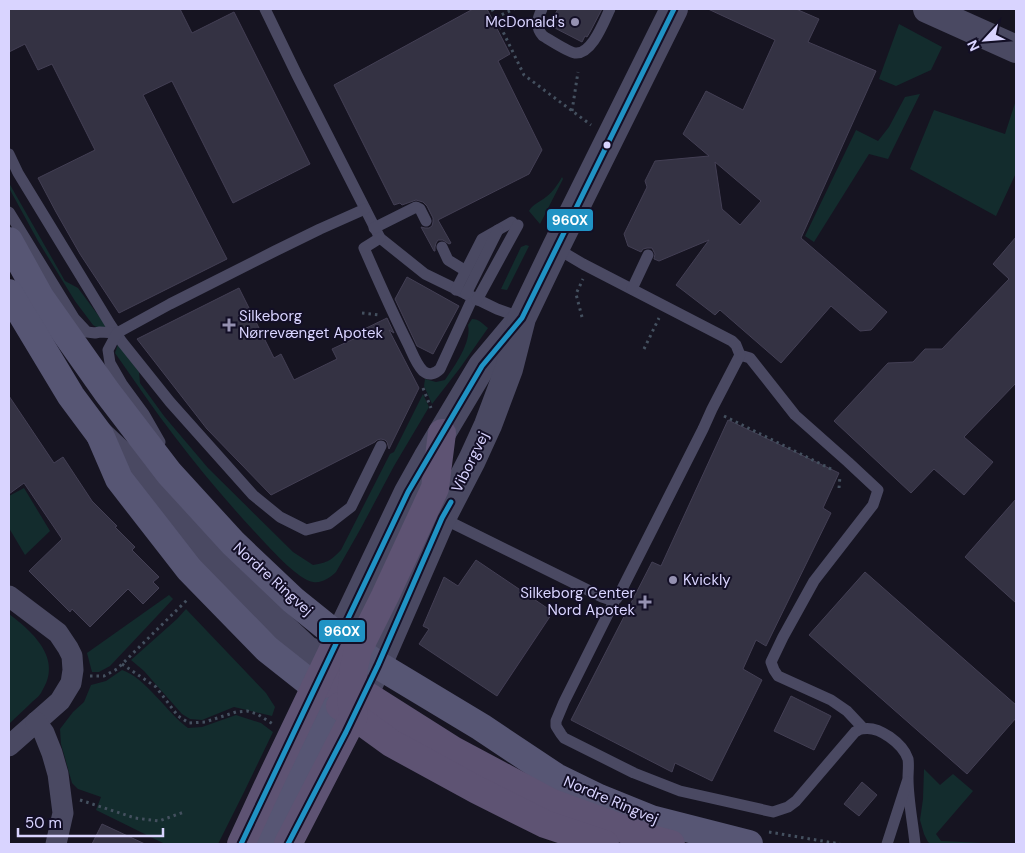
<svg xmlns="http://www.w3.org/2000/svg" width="1025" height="853" font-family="'DM Sans',sans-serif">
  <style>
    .green { fill: #132c2d }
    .building { fill: #343243; stroke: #433f54; fill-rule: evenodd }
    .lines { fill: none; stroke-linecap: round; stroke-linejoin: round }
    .path { stroke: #44505f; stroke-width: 3; stroke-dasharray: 2.5 4; stroke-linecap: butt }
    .service { stroke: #4a4962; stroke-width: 11 }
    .minor { stroke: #4a4962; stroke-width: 21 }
    .tertiary { stroke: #4a4962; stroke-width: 28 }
    .secondary { stroke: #575674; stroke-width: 28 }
    .primary { stroke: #5e5373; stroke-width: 28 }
    .bus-1-casing { stroke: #130f26; stroke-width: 9 }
    .bus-1 { stroke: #2093c4; stroke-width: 5 }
    .poi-dot { fill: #9591b1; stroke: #130f26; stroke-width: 2 }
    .bus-dot { fill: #d9d4ff; stroke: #130f26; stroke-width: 2 }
    .labels { text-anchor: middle; stroke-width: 4; stroke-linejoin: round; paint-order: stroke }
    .poi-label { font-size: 15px; fill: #d9d4ff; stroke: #130f26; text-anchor: end }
    .street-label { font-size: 15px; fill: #d9d4ff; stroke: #130f26 }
    .line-badge { stroke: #130f26; stroke-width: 2 }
    .badge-label { font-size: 14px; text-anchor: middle; font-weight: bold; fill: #fff }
  </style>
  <rect width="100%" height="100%" fill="#161421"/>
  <g class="green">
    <polygon points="899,24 942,47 931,70 896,86 879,79"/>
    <polygon points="920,94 888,159 869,154 814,242 805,236 856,130 878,141 889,127 905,97"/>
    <polygon points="1016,100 1016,173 996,216 910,169 934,110 1005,134"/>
    <path d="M562,177L563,179L540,224L529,211C533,204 540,202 546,197C553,192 558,184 562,177Z"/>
    <polygon points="9,183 65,281 78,288 107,327 98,328 93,325 75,301 38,241 9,188"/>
    <polygon points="526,245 529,246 507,290 501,289 521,247"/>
    <path d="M472,319C479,319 483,324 488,328L460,368L432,404L424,386L425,379L436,382L445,380C454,367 472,342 468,325Z"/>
    <path d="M118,344L139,372L140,383L164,416L208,468L293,552L313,565C329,562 330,561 341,550L390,454L394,452L423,394L429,407L394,466L361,528L336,572C331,577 321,584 313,582C298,579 276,554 266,544C234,510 203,474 175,437C154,410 135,381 115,353Z"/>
    <polygon points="24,488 50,531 25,555 9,528 9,496"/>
    <polygon points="169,595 173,599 110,666 99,672 92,672 87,653"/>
    <polygon points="186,609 266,693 275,707 272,716 234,707 202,720 190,719 182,714 144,671 131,660 177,619"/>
    <path d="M9,614C33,632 63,659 42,691C40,696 35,699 31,703C24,710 16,717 9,724Z"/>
    <path d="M122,670C145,677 168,714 188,728L202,727L236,715L261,723L273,732L245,790L218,844H165L96,810L101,797L78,789L72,783L61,744L60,729L73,712L84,702L91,685L106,681Z"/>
    <polygon points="924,769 940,785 953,774 973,791 936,834 941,841 1003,844 931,844 928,842 924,834 920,820 923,799"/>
  </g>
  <g class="building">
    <polygon points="9,9 180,9 192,33 234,12 310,164 233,203 172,81 143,95 227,259 119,313 80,254 56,212 38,178 95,150 52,64 38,70 25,44 9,52"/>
    <polygon points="473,9 487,9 510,54 498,61 542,150 529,174 438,220 451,243 449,244 443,240 438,240 436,243 435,247 435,251 434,251 421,227 425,228 429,228 432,226 433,222 433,218 427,206 423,202 416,200 402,205 400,203 394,205 334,85"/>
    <polygon points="558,9 602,9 590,32 587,37 585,36 582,42 549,25"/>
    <path d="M708,9H796L819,19L808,42L876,71L801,238L887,312L871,330L860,331L831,306L781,363L720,310L715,315L676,285L709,240L659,261L654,259L655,254L652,248H647L643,249L641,252L628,246L624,234L647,187L645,181L655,161L709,156L683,134L706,91L743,110L775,40ZM715,162L761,201L740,225L722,209Z"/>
    <polygon points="1016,237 1016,383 964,437 993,462 964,495 934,469 911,493 834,421 888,363 913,362 925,349 942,349 1009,279 993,264"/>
    <polygon points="407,277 459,306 433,354 417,346 395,299"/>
    <polygon points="239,288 274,358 281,354 294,380 337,359 332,349 360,336 358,332 387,318 394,333 389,330 419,388 389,449 387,442 385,440 381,439 377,440 375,442 271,495 207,429 137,339"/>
    <polygon points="9,396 54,463 63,457 92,501 117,526 115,527 135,547 132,550 159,577 153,582 159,588 143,604 128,589 90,627 72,609 70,612 29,571 62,539 24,483 9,494"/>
    <polygon points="728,420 839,473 823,508 831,513 766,646 756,640 743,669 762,680 712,781 675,763 672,772 571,720 652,562 661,566"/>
    <polygon points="1016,499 1016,603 965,557"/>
    <polygon points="476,560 553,612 497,696 419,644 429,629 423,626 444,577 458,586"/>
    <polygon points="865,572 1016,705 1016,718 967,774 809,635"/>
    <polygon points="791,696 831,716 814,750 774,731"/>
    <polygon points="862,782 877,795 859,816 844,804"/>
    <polygon points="102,824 145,844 92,844"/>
  </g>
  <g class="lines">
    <g class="path">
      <polyline points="492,9 524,75 591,125"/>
      <polyline points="497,19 501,15 514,9"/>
      <polyline points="572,111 578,72"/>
      <polyline points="362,313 379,315"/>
      <polyline points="582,317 576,294 583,279"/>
      <polyline points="644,349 659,318"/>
      <polyline points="423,388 431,408"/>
      <polyline points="724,416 833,470"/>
      <polyline points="839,488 840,476"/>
      <polyline points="122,664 156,687 178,716 189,723 205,722 236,712 247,711 257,714 273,724"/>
      <polyline points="90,676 104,676 117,669 187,600"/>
      <polyline points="80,800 135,818 159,821 184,812"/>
      <polyline points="769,832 840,844"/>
    </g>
    <g class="service">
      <polyline points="265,9 297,75 380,238 425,274 497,309 522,318"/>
      <path d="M542,9C537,19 535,27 543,36C550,40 568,52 575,53C592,55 604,21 610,9"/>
      <polyline points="9,154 18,173 110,324 122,342 170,402 253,495 280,517 306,530 329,524 351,507 381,446"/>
      <polyline points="9,212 74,318 87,332 95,333 100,332 117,333"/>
      <polyline points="374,228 416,207 420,209 426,221"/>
      <path d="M380,238L364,248C378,280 392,312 408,344C412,352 416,364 423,371C429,376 435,374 440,369L473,297"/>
      <polyline points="442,247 448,260 466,271"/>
      <polyline points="556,248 583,264 732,341 736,345 740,355 750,358 795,415 848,462 878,490 873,505 814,581 783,637 771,662 774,670 778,676 831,700 847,711 863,728"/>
      <polyline points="632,289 648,255"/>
      <polyline points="456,290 482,239 512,222"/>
      <polyline points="466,294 498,230"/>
      <polyline points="477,300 518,225"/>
      <path d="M740,355L712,409L703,429L619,595L617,598L614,601L608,614L564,702L556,721V726L561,734L564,738L634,773L680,791L773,812L788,807L796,801L855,732C857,731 860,729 862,729C879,725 903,744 908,759C909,765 908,772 908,778C908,800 913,823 915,844"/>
      <polyline points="160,442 144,414 122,384 110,363 108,350 117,333 170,304 275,251 320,229 365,209"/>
      <polyline points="442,518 602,597 614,601"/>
      <polyline points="887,844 907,782"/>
    </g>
    <g class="minor">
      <polyline points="9,596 58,633 68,648 72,656 73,670 71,683 60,701 9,746"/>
      <polyline points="36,722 44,733 52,753 58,774 63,813 56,844"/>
    </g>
    <g class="tertiary">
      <polyline points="927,9 1016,49"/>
      <polyline points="100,435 134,467 179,524 231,579 291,635 307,650 341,664 350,666"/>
      <polyline points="339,637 408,492 427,458 482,366 518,323"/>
      <polyline points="355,715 378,665 442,518 472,460 488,425 509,369 522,318 556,247 674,9"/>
    </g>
    <g class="secondary">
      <polyline points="9,241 40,297 107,392 169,473 233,543 293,600 339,637 378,665 481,727 556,777 599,798 651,819 749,844"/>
      <polyline points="9,293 71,396 100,435 119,479 189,569 267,649 315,687"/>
      <polyline points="263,844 311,750 334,702 338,692 339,678"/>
    </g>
    <g class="primary">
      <path d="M315,687C330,681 337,682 352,686L453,750L552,803L648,838L671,844"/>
      <polyline points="340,706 391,743 477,790 545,824 605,844"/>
      <polyline points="241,844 271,779 339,637"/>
      <polyline points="288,844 354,716 352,706 351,696 354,667 358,650 385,596 435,488 442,433"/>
    </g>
    <g class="bus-1-casing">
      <g id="bus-1">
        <polyline points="241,844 408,492 482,366 522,318 674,9"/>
        <polyline points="288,844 346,732 378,665 442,518 451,502"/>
      </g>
    </g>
    <use href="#bus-1" class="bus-1"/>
  </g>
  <g class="poi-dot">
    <circle cx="575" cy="22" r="5"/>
    <path d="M226.5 317.5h5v5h5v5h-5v5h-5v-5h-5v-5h5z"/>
    <circle cx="673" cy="580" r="5"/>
    <path d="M642.5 594.5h5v5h5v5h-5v5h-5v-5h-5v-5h5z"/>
  </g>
  <circle class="bus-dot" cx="607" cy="145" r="4.5"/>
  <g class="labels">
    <g class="poi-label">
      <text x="565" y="27">McDonald's</text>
      <text x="239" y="321" text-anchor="start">Silkeborg<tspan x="239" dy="17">Nørrevænget Apotek</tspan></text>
      <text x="683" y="585" text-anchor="start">Kvickly</text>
      <text x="635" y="598">Silkeborg Center<tspan x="635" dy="17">Nord Apotek</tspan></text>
    </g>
    <g class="street-label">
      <text transform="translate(470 462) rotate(-64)" y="5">Viborgvej</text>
      <text transform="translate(273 579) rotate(42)" y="5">Nordre Ringvej</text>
      <text transform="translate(611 800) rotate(23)" y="5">Nordre Ringvej</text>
    </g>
  </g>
  <g class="line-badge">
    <rect x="546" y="208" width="48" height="24" rx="5" fill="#2093c4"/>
    <rect x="318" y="619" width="48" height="24" rx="5" fill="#2093c4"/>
  </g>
  <g class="badge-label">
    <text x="570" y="225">960X</text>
    <text x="342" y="636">960X</text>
  </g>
  <rect width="1025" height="853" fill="none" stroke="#d9d4ff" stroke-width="20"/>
  <g transform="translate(985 40) rotate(244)" stroke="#130f26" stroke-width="4" paint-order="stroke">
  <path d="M0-4L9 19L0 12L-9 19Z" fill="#d9d4ff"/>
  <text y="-8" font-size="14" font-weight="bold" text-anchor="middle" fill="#d9d4ff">N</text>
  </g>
  <path d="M18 828v8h145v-8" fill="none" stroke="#d9d4ff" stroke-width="2.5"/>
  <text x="25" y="828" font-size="15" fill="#d9d4ff" stroke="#130f26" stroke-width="4" paint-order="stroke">50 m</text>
</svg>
